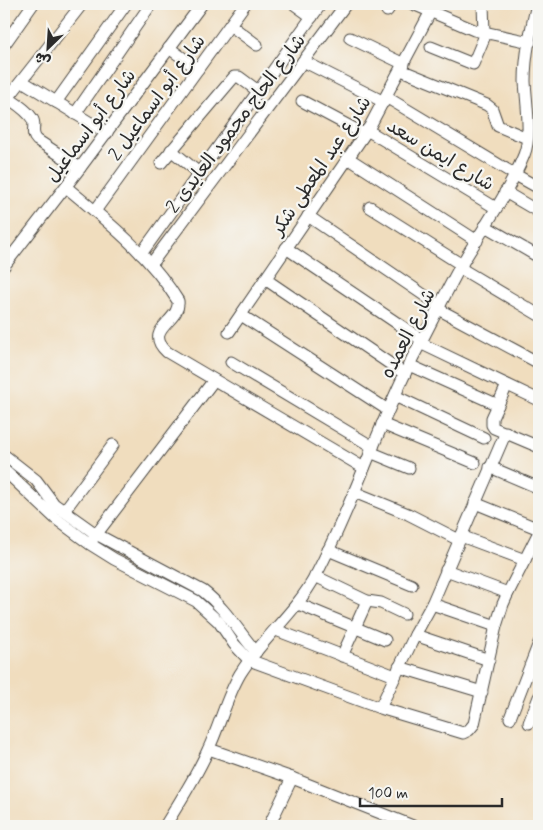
<svg xmlns="http://www.w3.org/2000/svg" width="543" height="830" font-family="Mynerve,'Playpen Sans Arabic',sans-serif">
  <style>
    .lines { fill: none; stroke-linecap: round; stroke-linejoin: round }
    .minor-casing { stroke: #494641; stroke-width: 13 }
    .minor { stroke: #fff; stroke-width: 11 }
    .labels { text-anchor: middle; stroke-width: 4.5; stroke-linejoin: round; paint-order: stroke }
    .street-label { font-size: 19px; fill: #2b2b2b; stroke: #f6f6f2 }
  </style>
  <rect width="100%" height="100%" fill="#f6f6f2"/>
  <filter id="ink" filterUnits="userSpaceOnUse"><feTurbulence type="fractalNoise" baseFrequency=".02" numOctaves="2"/><feDisplacementMap in="SourceGraphic" scale="10" xChannelSelector="R" yChannelSelector="G"/><feConvolveMatrix kernelMatrix="1 2 1 2 8 2 1 2 1" color-interpolation-filters="sRGB"/></filter>
  <filter id="wash" filterUnits="userSpaceOnUse"><feTurbulence type="fractalNoise" baseFrequency=".0096" numOctaves="4" result="noise"/><feDisplacementMap in="SourceGraphic" scale="20" xChannelSelector="R" yChannelSelector="G"/><feGaussianBlur stdDeviation="1.12" result="paint"/><feColorMatrix in="noise" values="0 0 0 0 0 0 0 0 0 0 0 0 0 0 0 0 0 1.4 0 .05"/><feComposite in="paint" operator="in"/></filter>
  <g filter="url(#wash)">
    <rect width="100%" height="100%" fill="#f0ddbe"/>
  </g>
  <g filter="url(#ink)">
    <g class="lines">
      <g class="minor-casing">
        <g id="minor">
          <polyline points="294,4 312,17"/>
          <polyline points="413,4 474,30 530,42"/>
          <polyline points="483,4 484,33"/>
          <polyline points="387,11 392,4"/>
          <polyline points="230,25 257,45"/>
          <polyline points="350,38 404,64"/>
          <polyline points="4,45 33,4"/>
          <polyline points="431,47 473,64 486,33"/>
          <polyline points="169,48 198,69"/>
          <polyline points="303,61 384,102"/>
          <polyline points="401,70 487,105 492,109 498,126 527,138"/>
          <polyline points="22,81 107,133"/>
          <path d="M4,95C13,102 27,109 33,120C36,127 30,133 37,140L80,168"/>
          <polyline points="386,97 514,174 539,188"/>
          <polyline points="8,98 82,4"/>
          <polyline points="302,101 364,134"/>
          <polyline points="56,102 126,4"/>
          <polyline points="75,114 151,4"/>
          <polyline points="367,130 496,208"/>
          <polyline points="171,150 199,173"/>
          <polyline points="348,158 477,241"/>
          <polyline points="161,163 234,77 239,77 258,91"/>
          <path d="M66,187C107,221 150,255 178,301C181,322 142,329 167,352L364,468"/>
          <polyline points="505,192 539,212"/>
          <polyline points="370,207 462,265"/>
          <polyline points="95,211 245,4"/>
          <polyline points="308,216 440,306"/>
          <polyline points="485,226 539,257"/>
          <polyline points="286,248 422,340"/>
          <polyline points="141,254 321,4"/>
          <polyline points="151,264 346,4"/>
          <polyline points="4,266 80,168 202,4"/>
          <polyline points="460,268 539,315"/>
          <polyline points="265,279 405,374"/>
          <polyline points="438,309 539,363"/>
          <polyline points="241,315 388,410"/>
          <polyline points="229,332 370,126 431,11"/>
          <polyline points="420,343 539,400"/>
          <polyline points="231,362 373,447"/>
          <polyline points="409,365 498,405"/>
          <polyline points="507,385 492,418 492,425 494,428 539,447"/>
          <polyline points="395,396 484,438"/>
          <polyline points="382,424 475,463"/>
          <polyline points="370,452 409,468"/>
          <path d="M4,455L36,480L54,504L96,534L203,591C225,608 238,631 256,652"/>
          <polyline points="490,467 539,488"/>
          <polyline points="4,470 55,518 90,544 114,559 196,601 219,622 234,644 249,660 380,708 463,733 469,730 474,724 496,626 503,604 508,593 539,532"/>
          <polyline points="354,492 408,514 459,540"/>
          <polyline points="475,503 539,529"/>
          <polyline points="64,511 113,445"/>
          <polyline points="461,536 525,560"/>
          <polyline points="92,540 214,380"/>
          <polyline points="328,550 412,585"/>
          <polyline points="446,570 508,593"/>
          <polyline points="315,576 367,601 381,603 404,614"/>
          <polyline points="298,604 385,640"/>
          <polyline points="432,604 496,626"/>
          <polyline points="276,630 395,676"/>
          <polyline points="415,635 489,660"/>
          <polyline points="342,656 367,601"/>
          <polyline points="399,667 482,692"/>
          <polyline points="380,708 415,635 432,604 506,432"/>
          <polyline points="510,718 539,643"/>
          <polyline points="529,723 539,697"/>
          <polyline points="209,749 292,778 413,826"/>
          <path d="M165,826C180,801 196,777 208,750C220,725 226,698 240,674C262,638 295,614 316,575C353,505 377,428 413,357C429,327 444,296 460,267C482,230 508,194 524,155C532,136 526,102 525,81C525,55 531,29 537,4"/>
          <polyline points="269,826 292,778"/>
        </g>
      </g>
      <use href="#minor" class="minor"/>
    </g>
  </g>
  <g class="labels">
    <g class="street-label">
      <text transform="translate(156 97) rotate(-54)" y="7">شارع أبو اسماعيل 2</text>
      <text transform="translate(235 123) rotate(-53)" y="7">شارع الحاج محمود العايدى 2</text>
      <text transform="translate(90 125) rotate(-53)" y="7">شارع أبو اسماعيل</text>
      <text transform="translate(441 154) rotate(31)" y="7">شارع ايمن سعد</text>
      <text transform="translate(320 165) rotate(-56)" y="7">شارع عبد المعطى شكر</text>
      <text transform="translate(407 333) rotate(-63)" y="7">شارع العمده</text>
    </g>
  </g>
  <rect width="543" height="830" fill="none" stroke="#f6f6f2" stroke-width="20"/>
  <g transform="translate(48 48) rotate(205)" stroke="#f6f6f2" stroke-width="4" paint-order="stroke">
  <path d="M0-4L9 19L0 12L-9 19Z" fill="#2b2b2b"/>
  <text y="-8" font-size="14" font-weight="bold" text-anchor="middle" fill="#2b2b2b">ش</text>
  </g>
  <path d="M360 798v8h142v-8" fill="none" stroke="#2b2b2b" stroke-width="2.5"/>
  <text x="368" y="798" font-size="15" fill="#2b2b2b" stroke="#f6f6f2" stroke-width="4" paint-order="stroke">100 m</text>
</svg>
